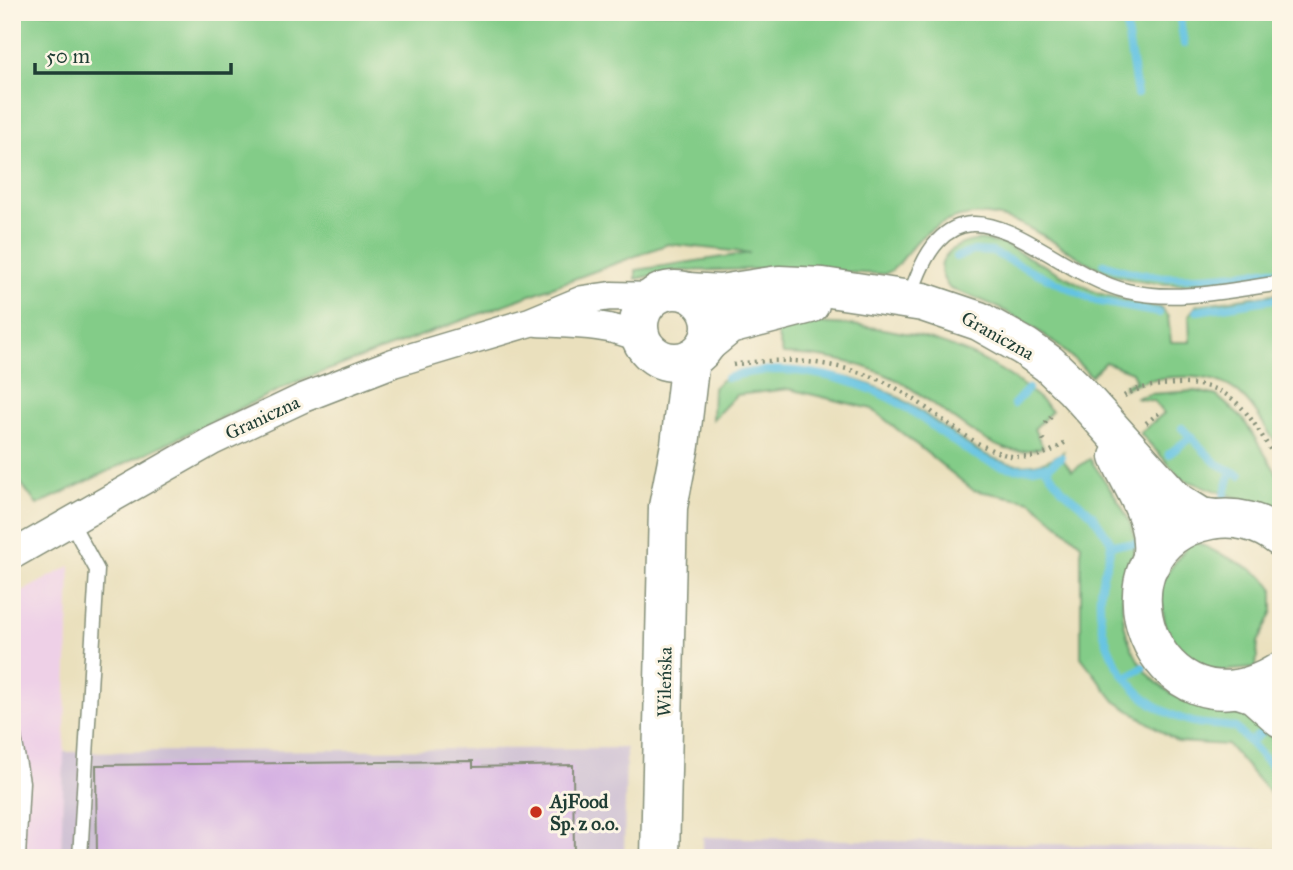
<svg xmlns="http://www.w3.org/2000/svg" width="1293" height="870" font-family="'IM FELL Great Primer',serif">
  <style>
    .built { fill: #eed0e7 }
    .industrial { fill: #ccbed3 }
    .green { fill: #83cc88; stroke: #51845e; stroke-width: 2 }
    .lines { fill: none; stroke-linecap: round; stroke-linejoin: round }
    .stream { stroke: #64c3e2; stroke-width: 8 }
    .building { fill: #d4afe3 }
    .service-casing { stroke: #848e78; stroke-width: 17 }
    .minor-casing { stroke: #848e78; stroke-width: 31 }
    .secondary-casing { stroke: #848e78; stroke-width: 41 }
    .motorway-casing { stroke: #848e78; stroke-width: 41 }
    .path { stroke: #848e78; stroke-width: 4.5; stroke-dasharray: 2 5; stroke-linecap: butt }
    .service { stroke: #fff; stroke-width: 14 }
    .minor { stroke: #fff; stroke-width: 28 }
    .secondary { stroke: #fff; stroke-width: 38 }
    .motorway { stroke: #fff; stroke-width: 38 }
    .poi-dot { fill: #c8321e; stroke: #fcf5e5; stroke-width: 2.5 }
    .labels { text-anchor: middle; stroke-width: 6; stroke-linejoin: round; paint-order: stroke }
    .street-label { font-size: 19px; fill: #1f3d34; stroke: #fcf5e5 }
    .poi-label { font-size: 19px; font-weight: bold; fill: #1f3d34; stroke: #fcf5e5; text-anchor: start }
  </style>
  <rect width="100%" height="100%" fill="#fcf5e5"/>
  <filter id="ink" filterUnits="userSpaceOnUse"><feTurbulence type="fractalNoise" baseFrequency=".0143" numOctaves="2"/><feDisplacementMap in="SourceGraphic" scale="14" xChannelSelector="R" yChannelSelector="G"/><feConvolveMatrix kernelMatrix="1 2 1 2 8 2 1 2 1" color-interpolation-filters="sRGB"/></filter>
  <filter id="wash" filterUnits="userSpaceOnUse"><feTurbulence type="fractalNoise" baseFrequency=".00686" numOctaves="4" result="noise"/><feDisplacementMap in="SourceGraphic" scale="28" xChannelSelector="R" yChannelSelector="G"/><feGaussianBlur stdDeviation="1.57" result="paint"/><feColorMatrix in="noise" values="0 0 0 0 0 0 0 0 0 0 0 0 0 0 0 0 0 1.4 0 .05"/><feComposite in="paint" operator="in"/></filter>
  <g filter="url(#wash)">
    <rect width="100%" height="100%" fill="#eae0bd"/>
    <polygon class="built" points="70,566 61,858 12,858 12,597"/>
    <g class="industrial">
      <polygon points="626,748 624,858 61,858 64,752"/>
      <polygon points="703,837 1281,849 1281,858 703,858"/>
    </g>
    <g class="green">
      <path d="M12,12H1281V273C1229,280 1173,292 1121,277C1068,262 1019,201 960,217C940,222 924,232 911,248C903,258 898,268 885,274L766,269L674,271L636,279V270L750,253L668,244L296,382L37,505L12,471Z"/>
      <path d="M980,240L1003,244L1097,293L1161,308L1168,317L1171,342H1190L1189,315L1197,305L1281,293V452C1251,404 1239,373 1176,377C1157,378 1140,380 1124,389V385L1136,381L1132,372L1105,362L1091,376C1052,335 1004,305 950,289C928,261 952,243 980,240Z"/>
      <path d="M800,323C893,323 985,342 1052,411L1034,429L1043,447C1030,451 1018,452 1006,449C974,440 928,395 893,378C859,362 821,355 783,354L776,330Z"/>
      <path d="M777,368C818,370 855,376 892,394C945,419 1001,495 1063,452L1061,457L1072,471L1090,459C1103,479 1131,515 1135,538C1137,551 1130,562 1127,574C1117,608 1124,643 1145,670C1159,687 1178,699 1199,705C1231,714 1245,705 1269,735C1273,740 1280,746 1281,752C1283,769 1281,789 1281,806L1228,745L1178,742L1115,701L1081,657V544L1031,501L973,490L872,409L789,389L736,395L712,420L713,388C730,369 752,369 777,368Z"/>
      <polygon points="1196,391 1217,396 1243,419 1281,480 1281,513 1182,479 1140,433 1164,413 1154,401 1135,398 1150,394"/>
      <path d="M1195,541C1216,554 1263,569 1273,588V611L1258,642L1256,668L1208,672L1168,645L1159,584L1187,546Z"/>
    </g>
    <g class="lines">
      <g class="stream">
        <polyline points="1124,12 1137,94"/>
        <polyline points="1179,12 1184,44"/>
        <polyline points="956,257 974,251 992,252 1096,301 1159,313"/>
        <path d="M1104,264C1159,285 1215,277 1272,270"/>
        <polyline points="1197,311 1281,298"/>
        <path d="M727,378C780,360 850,376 897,402C943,428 987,482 1044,466L1062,489L1092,514L1111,542C1111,559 1100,576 1100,594C1097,651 1133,705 1189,721C1204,726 1221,724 1236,728L1281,777"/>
        <polyline points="1014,404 1028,389"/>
        <polyline points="1182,428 1216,463 1240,475"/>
        <polyline points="1169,454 1191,437"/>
        <polyline points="1047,468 1061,457"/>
        <polyline points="1224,496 1231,472"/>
        <polyline points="1112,544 1135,544"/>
        <polyline points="1126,678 1143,667"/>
        <polyline points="1251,741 1265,730"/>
      </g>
    </g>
    <g id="blocks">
      <polygon class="building" points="473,761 473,767 573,765 574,858 97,858 96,765"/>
    </g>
  </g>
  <g filter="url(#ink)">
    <use href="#blocks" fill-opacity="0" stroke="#848e78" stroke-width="2"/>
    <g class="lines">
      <g class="service-casing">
        <g id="service">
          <path d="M910,297C956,147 1042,271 1127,291C1177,303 1230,290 1281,283"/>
          <polyline points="71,522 97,570 80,858"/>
          <polyline points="12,726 22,782 18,858"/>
        </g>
      </g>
      <g class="minor-casing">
        <g id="minor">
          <path d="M537,322C573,324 607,323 641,338"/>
          <polyline points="12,555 212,441 303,398 393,363 530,322 583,300 611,296 653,297"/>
        </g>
      </g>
      <g class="secondary-casing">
        <g id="secondary">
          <circle cx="675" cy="326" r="36"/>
          <polyline points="688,292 720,294 779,285 823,287 923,302 979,321 1025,347 1049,364 1074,388 1177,502 1201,517 1216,519"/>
          <polyline points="707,343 729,325 810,304"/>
          <path d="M1119,457C1136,495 1158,519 1151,563"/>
          <path d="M1281,538C1261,522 1235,515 1210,520C1081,545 1152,752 1281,671"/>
          <polyline points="660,858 668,507 680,445 690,359"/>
        </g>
      </g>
      <g class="motorway-casing">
        <polyline id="motorway" points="1239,689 1254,694 1281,718"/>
      </g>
      <g class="path">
        <path d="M733,365C782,356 834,361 880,380C942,406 1002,494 1068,440"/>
        <path d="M1124,396C1140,386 1157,385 1176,384C1239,381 1251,420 1281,467"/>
        <polyline points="1045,423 1054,414"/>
        <polyline points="1146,423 1159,413"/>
        <polyline points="1043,439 1046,445"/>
      </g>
      <use href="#service" class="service"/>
      <use href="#minor" class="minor"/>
      <use href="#secondary" class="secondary"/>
      <use href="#motorway" class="motorway"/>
    </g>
  </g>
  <circle class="poi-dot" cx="536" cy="812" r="7"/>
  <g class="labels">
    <g class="street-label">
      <text transform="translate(998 335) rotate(29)" y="7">Graniczna</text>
      <text transform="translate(262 417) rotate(-25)" y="7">Graniczna</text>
      <text transform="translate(664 682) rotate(-89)" y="7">Wileńska</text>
    </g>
    <g class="poi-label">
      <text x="550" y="808">AjFood<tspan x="550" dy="22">Sp. z o.o.</tspan></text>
    </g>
  </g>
  <rect width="1293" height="870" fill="none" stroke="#fcf5e5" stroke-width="42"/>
  <path d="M35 63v10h196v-10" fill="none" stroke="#1f3d34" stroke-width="3.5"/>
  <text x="46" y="63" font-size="21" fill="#1f3d34" stroke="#fcf5e5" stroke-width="5" paint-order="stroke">50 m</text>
</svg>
